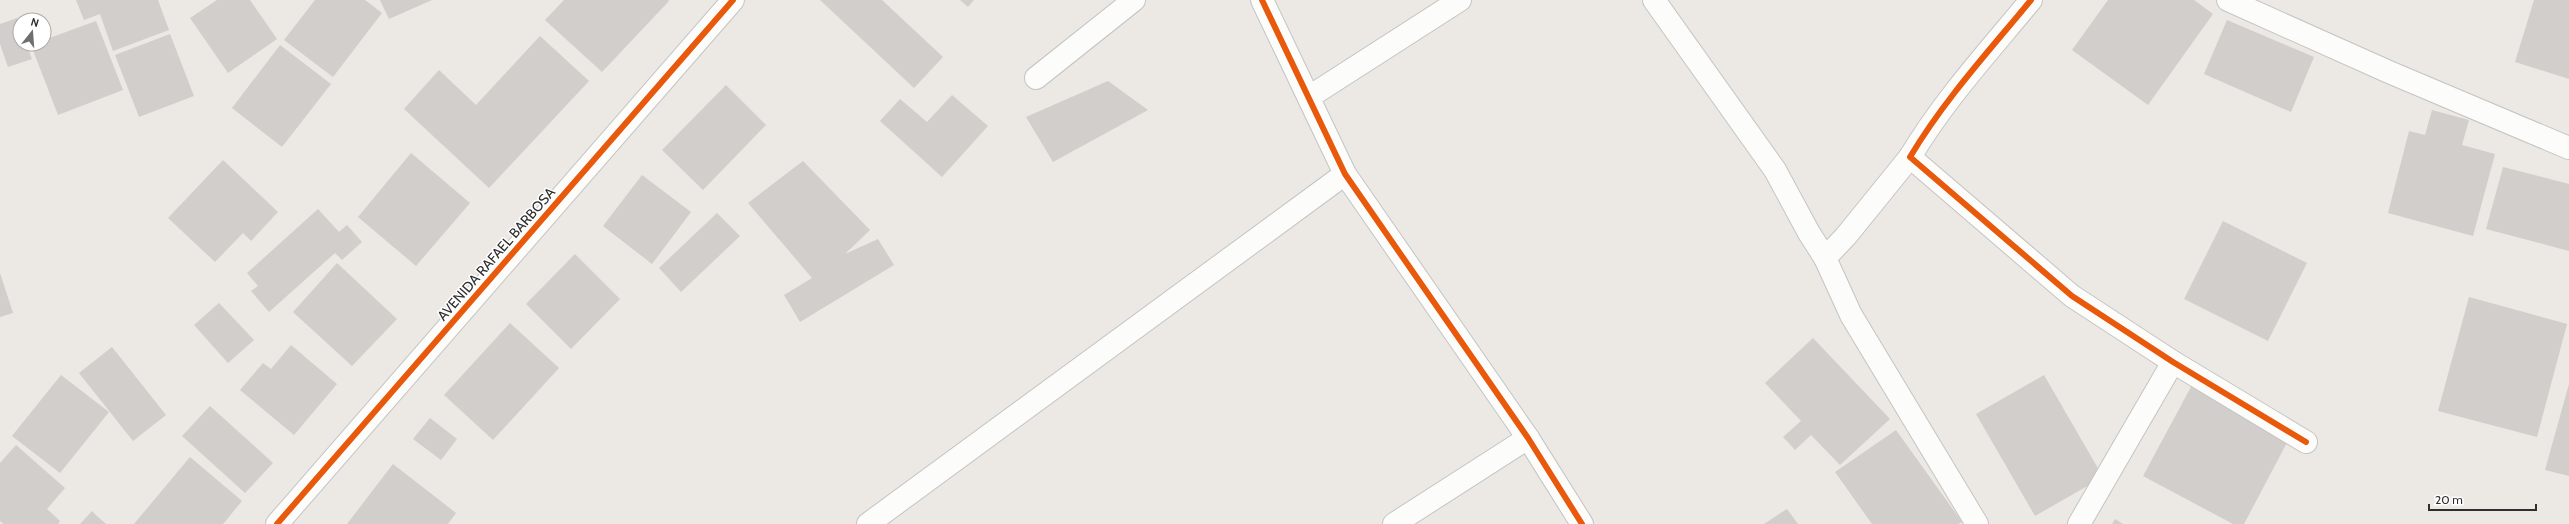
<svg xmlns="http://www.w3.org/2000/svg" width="2569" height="524" font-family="Cabin,sans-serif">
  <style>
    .building { fill: #d1cecb }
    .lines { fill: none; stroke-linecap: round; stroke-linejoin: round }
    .street-casing { stroke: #c5c4c5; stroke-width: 24 }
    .street { stroke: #fcfcfb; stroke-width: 22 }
    .cycleway-casing { stroke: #fff; stroke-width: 8 }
    .cycleway { stroke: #e8590c; stroke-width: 6 }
    .labels { text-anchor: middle; stroke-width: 3; stroke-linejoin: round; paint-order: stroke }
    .street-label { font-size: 14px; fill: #2e2e2e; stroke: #fff }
  </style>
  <rect width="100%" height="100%" fill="#ece8e4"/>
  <g class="building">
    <polygon points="76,0 158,0 169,30 113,51 100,14 84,20"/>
    <polygon points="217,0 250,0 277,39 228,73 190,18"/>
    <polygon points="315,0 365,0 382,13 333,77 284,40"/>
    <polygon points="380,0 432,0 389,19"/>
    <polygon points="564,0 668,0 669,1 602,72 545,20"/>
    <polygon points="820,0 882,0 943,57 914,88"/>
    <polygon points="960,0 974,0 968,7"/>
    <polygon points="2108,0 2194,0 2213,14 2148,105 2072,50"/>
    <polygon points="2534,0 2569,0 2569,79 2515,62"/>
    <polygon points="17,18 20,26 20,44 26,44 32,59 8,67 0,44 0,24"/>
    <polygon points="2227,20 2314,57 2291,112 2204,74"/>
    <polygon points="96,21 123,90 58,115 31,45 44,44 44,40"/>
    <polygon points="170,34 194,96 139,117 115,55"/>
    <polygon points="540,36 589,81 489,188 404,109 439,70 476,105"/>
    <polygon points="280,45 331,84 282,147 232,108"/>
    <polygon points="1108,81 1148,110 1053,162 1026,117"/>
    <polygon points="726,85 766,125 703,190 662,150"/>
    <polygon points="952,95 988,126 942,177 880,121 900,99 927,122"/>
    <polygon points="2432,110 2469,120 2462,145 2495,154 2473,236 2388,213 2409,131 2425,135"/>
    <polygon points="411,153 470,203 416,266 358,217"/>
    <polygon points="223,160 278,212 251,241 243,233 215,262 168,218"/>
    <polygon points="803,161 870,230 845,254 878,239 894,265 800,322 784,295 812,278 748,203"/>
    <polygon points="2503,167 2569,184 2569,251 2486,229"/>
    <polygon points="642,175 691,212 652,264 603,226"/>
    <polygon points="318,209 339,232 347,225 362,242 342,260 335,253 269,312 251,291 258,286 247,273"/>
    <polygon points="717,213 740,236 681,292 659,268"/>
    <polygon points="2223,221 2307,263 2268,341 2184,299"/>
    <polygon points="575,254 620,299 571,349 526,304"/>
    <polygon points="337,263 397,319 352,366 293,312"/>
    <polygon points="0,273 13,313 0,317"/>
    <polygon points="2469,297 2567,324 2537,437 2438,411"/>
    <polygon points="219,303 254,340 228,363 194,325"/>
    <polygon points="510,323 559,368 493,440 444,395"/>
    <polygon points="1813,338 1890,419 1840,465 1811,435 1795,450 1783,437 1801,421 1765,383"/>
    <polygon points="291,345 337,384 294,435 240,390 263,363 271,369"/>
    <polygon points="112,347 166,415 133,441 79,373"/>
    <polygon points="61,375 109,412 60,473 12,436"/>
    <polygon points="2044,375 2103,477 2035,516 1976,414"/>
    <polygon points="2569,384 2569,476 2545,470"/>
    <polygon points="2192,385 2290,437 2244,524 2233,524 2143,476"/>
    <polygon points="210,406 273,463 245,493 182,436"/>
    <polygon points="430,418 457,439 441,460 413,439"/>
    <polygon points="1896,430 1962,522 1958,524 1872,524 1835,472"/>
    <polygon points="16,445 65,488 47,509 60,521 58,524 4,524 0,521 0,463"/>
    <polygon points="190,457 242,501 223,524 134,524"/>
    <polygon points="393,464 456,513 448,524 347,524"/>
    <polygon points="1787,509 1798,524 1764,524"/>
    <polygon points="92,511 97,516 106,524 80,524"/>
    <polygon points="2115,519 2123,524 2112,524"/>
  </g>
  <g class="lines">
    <g class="street-casing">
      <g id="street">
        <polyline points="1262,0 1345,174 1528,438 1582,524"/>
        <polyline points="1654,0 1775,170 1809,233 1825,258 1846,236 1910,157"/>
        <path d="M2031,0C1989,51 1944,100 1910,157L2072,296L2173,362L2306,442"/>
        <polyline points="2228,0 2389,72 2569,148"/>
        <polyline points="1036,78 1134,0"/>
        <polyline points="1309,97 1460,0"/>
        <polyline points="1825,258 1851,315 1977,524"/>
        <polyline points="277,524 733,0"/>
        <polyline points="868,524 1345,174"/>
        <polyline points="1394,524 1528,438"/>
        <polyline points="2079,524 2173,362"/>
      </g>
    </g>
    <use href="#street" class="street"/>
    <g class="cycleway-casing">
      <g id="cycleway">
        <polyline points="1262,0 1345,174 1528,438 1582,524"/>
        <path d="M2031,0C1989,51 1944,100 1910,157L2072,296L2173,362L2306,442"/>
        <polyline points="277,524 733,0"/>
      </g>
    </g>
    <use href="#cycleway" class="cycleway"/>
  </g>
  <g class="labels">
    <g class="street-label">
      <text transform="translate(496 254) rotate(-49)" y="5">AVENIDA RAFAEL BARBOSA</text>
    </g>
  </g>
  <g transform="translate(32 32) rotate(17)"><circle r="19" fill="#ffffff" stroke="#ababab"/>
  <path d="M0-3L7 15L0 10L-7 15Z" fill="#706f6e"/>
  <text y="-6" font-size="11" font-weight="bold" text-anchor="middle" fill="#2e2e2e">N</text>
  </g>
  <path d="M2429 504v6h107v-6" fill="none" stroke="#2e2e2e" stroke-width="2"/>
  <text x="2435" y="504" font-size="12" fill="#2e2e2e" stroke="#ffffff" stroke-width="3" paint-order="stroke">20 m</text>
</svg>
